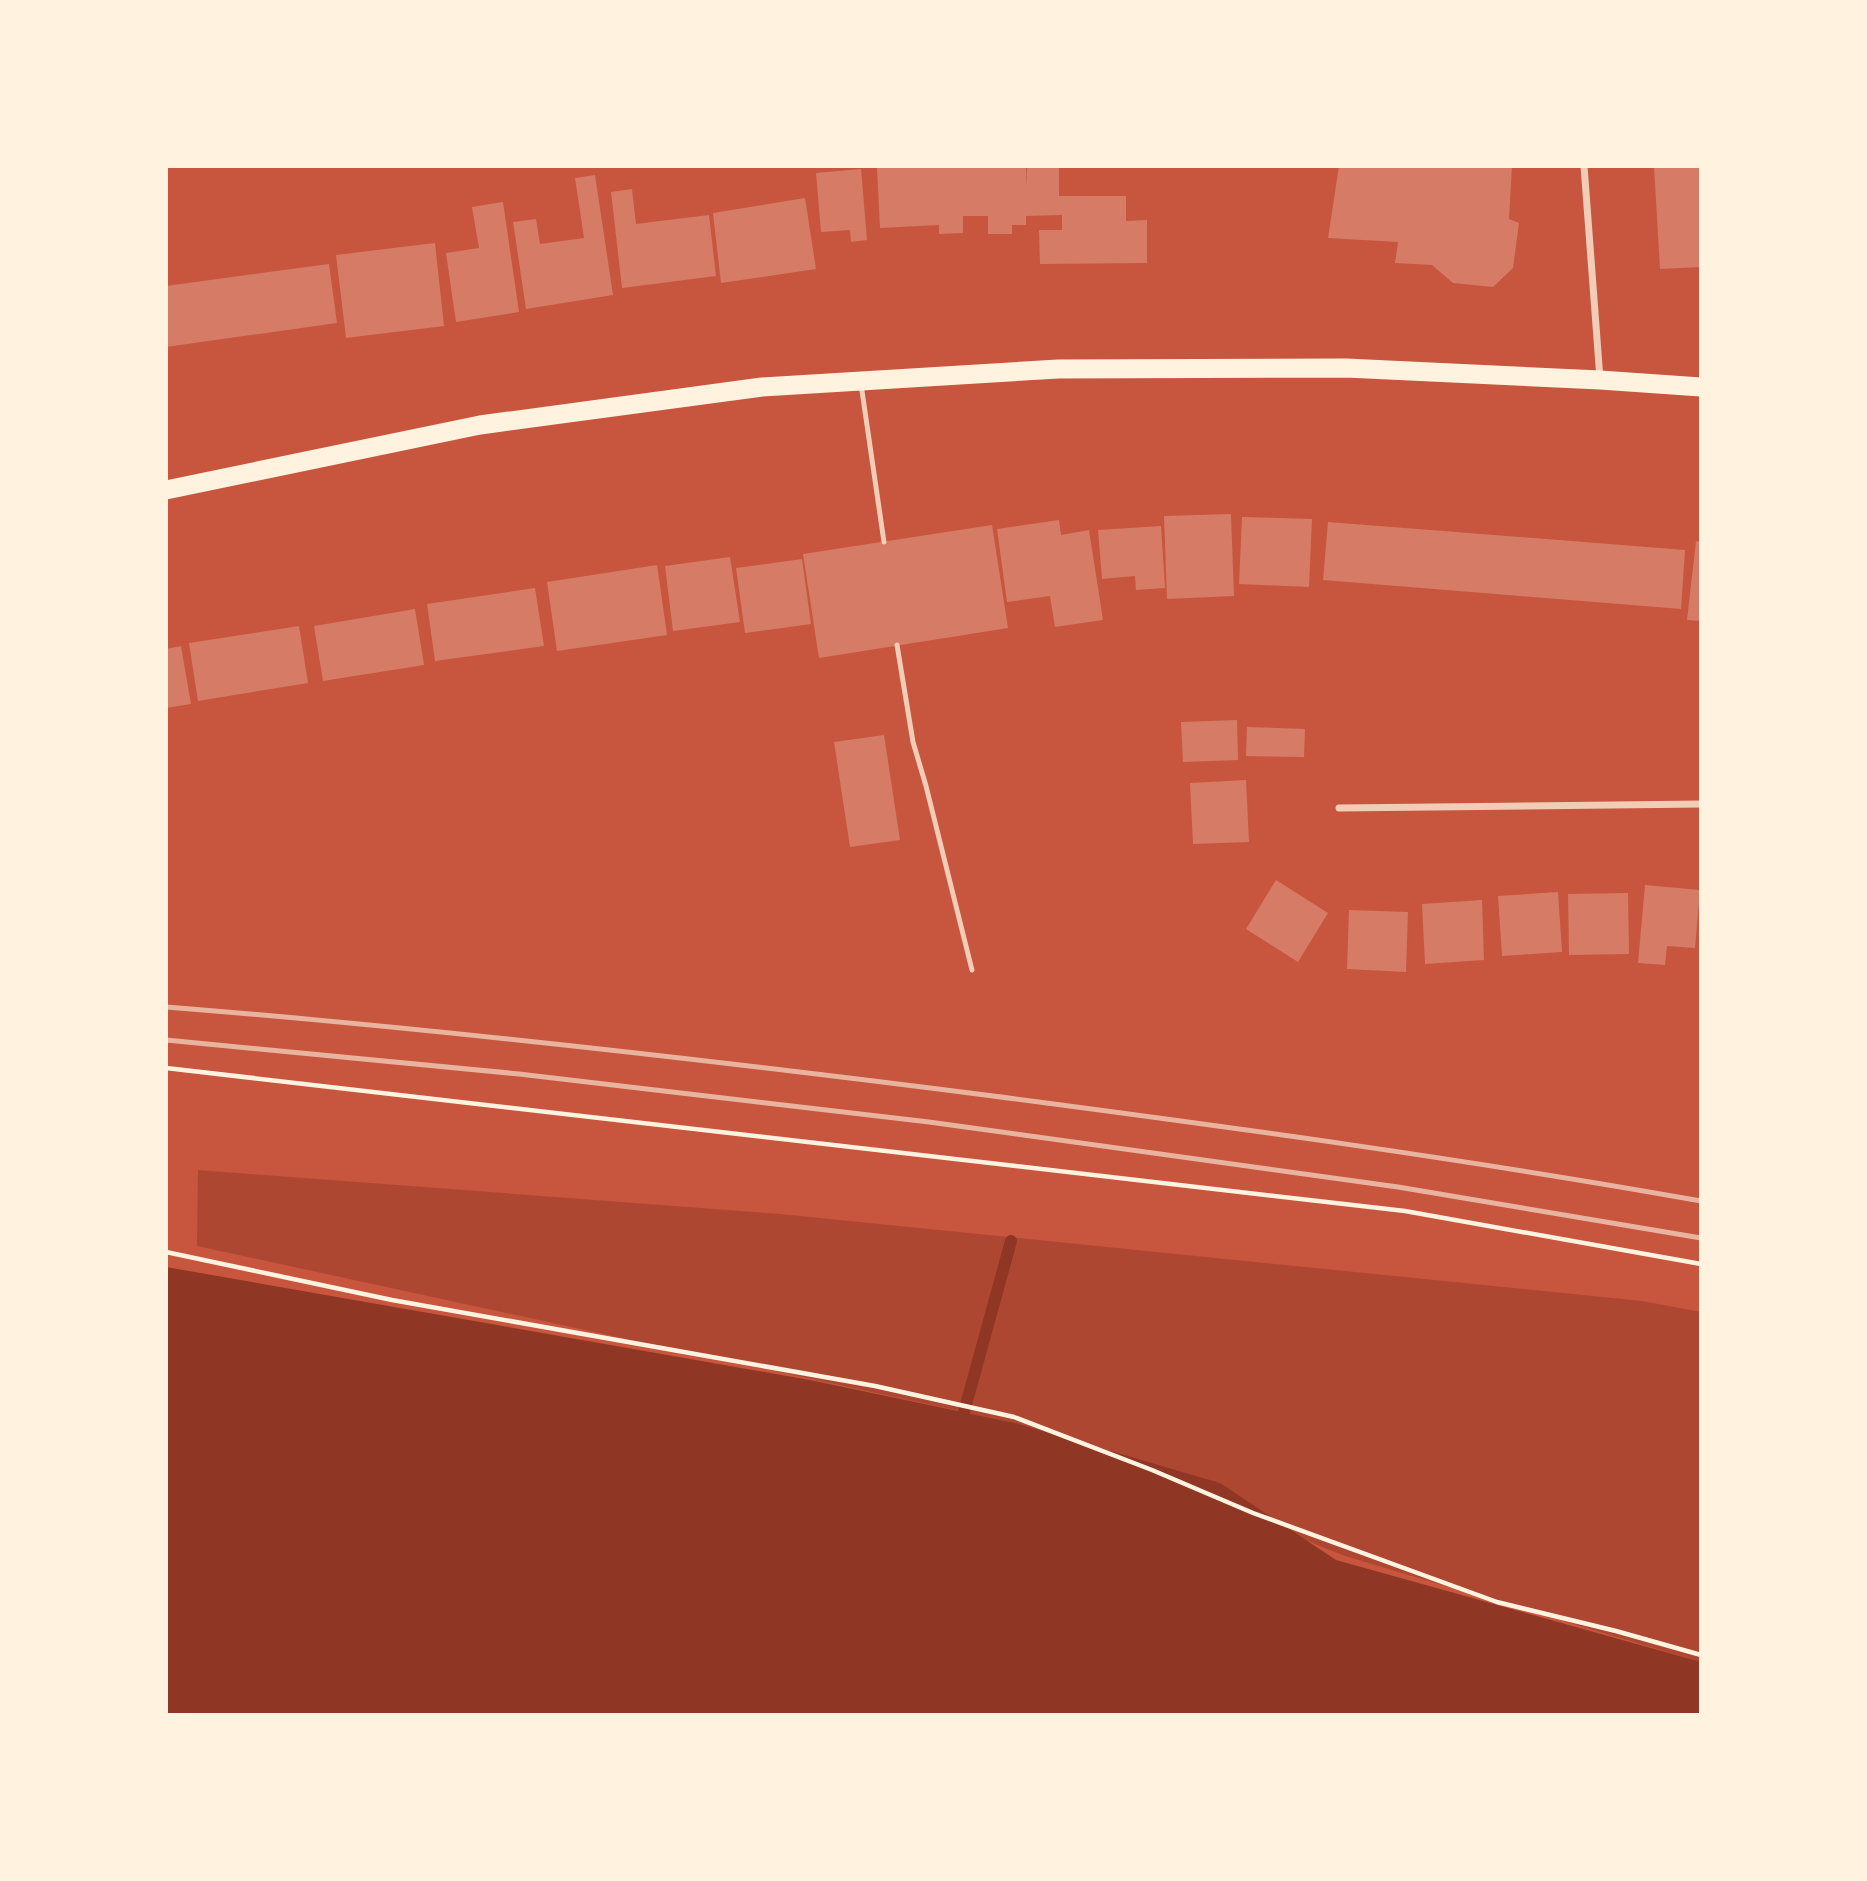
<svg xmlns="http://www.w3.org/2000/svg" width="1867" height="1881" font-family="Overpass,sans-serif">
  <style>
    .green { fill: #ae4732 }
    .water { fill: #8f3625 }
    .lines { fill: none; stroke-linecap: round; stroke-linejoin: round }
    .stream { stroke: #8f3625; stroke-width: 12 }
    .building { fill: #d67c66 }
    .path { stroke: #fff3e0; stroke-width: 4.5 }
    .service { stroke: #f1ccb7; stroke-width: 5 }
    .minor { stroke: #f1ccb7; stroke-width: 7 }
    .trunk { stroke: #fff3e0; stroke-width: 19 }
    .rail { stroke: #e9b49f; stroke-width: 5 }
  </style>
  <rect width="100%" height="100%" fill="#c8553d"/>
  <polygon class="green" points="198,1170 780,1214 1642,1301 1701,1312 1701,1662 1345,1556 1015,1423 197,1246"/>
  <polygon class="water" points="166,1267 810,1380 1015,1423 1220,1483 1336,1560 1701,1662 1701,1715 166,1715"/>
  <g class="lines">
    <polyline class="stream" points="964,1412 1011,1241"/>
  </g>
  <g class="building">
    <polygon points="921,166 1026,166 1026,187 1027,167 1059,167 1059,196 1126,196 1126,221 1147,220 1147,263 1040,264 1039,230 1062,230 1062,215 1026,216 1026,225 1012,225 1012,234 988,234 988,216 963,216 963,233 939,234 939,225 880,228 877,168"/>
    <polygon points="1339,166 1512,166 1509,219 1519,223 1513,268 1493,287 1453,283 1432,265 1395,263 1398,242 1328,238"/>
    <polygon points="1654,166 1701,166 1701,267 1660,269"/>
    <polygon points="861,169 867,240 851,242 850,230 821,232 816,173"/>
    <polygon points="595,175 613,295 526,309 513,222 536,219 540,244 584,238 575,178"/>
    <polygon points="632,189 636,224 709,215 716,276 622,288 611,192"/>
    <polygon points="805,198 816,269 721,283 713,213"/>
    <polygon points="503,202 519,312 456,322 446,253 479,248 472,207"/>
    <polygon points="435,243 444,326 346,338 336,255"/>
    <polygon points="329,264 337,323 166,347 166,286"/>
    <polygon points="1231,514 1234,596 1167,599 1164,516"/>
    <polygon points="1242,517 1312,519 1309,587 1239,584"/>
    <polygon points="1059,520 1061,535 1089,530 1103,620 1055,627 1050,596 1007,602 997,529"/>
    <polygon points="1328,522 1685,550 1681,609 1323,580"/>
    <polygon points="992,525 1008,628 819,658 803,554"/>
    <polygon points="1161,526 1165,588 1136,590 1135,576 1102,579 1098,530"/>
    <polygon points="1696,541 1701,542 1701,621 1687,620"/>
    <polygon points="730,557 740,622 673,631 665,566"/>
    <polygon points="802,559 811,624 745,633 736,568"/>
    <polygon points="657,565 667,635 557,651 547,582"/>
    <polygon points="535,588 544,646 435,661 427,604"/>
    <polygon points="415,609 424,665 323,681 314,626"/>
    <polygon points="299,626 308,683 198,701 189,643"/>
    <polygon points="181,646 191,704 166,708 166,649"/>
    <polygon points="1237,720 1238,760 1183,762 1181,722"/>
    <polygon points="1247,727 1305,729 1304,757 1246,756"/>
    <polygon points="884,735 900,840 850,847 834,742"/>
    <polygon points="1246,780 1249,842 1193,844 1190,783"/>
    <polygon points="1276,880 1328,913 1298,962 1246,929"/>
    <polygon points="1645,885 1700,890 1695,948 1667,946 1665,965 1638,963"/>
    <polygon points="1558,892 1562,952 1502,956 1498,896"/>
    <polygon points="1628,893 1629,954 1569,955 1568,894"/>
    <polygon points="1482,900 1484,960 1425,964 1422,904"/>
    <polygon points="1349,910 1408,912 1406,972 1347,969"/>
  </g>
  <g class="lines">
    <g class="path">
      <polyline points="166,1068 1405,1211 1701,1264"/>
      <polyline points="166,1252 392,1300 875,1386 1014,1417 1152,1470 1253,1513 1497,1602 1616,1631 1701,1655"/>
    </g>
    <g class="service">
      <polyline points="861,384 884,542"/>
      <polyline points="897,645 913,742 926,786 972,970"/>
    </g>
    <g class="minor">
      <polyline points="1584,166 1600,379"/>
      <polyline points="1339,808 1701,804"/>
    </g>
    <polyline class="trunk" points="166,490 480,425 762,387 1058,369 1346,368 1600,380 1701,387"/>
    <g class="rail">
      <path d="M166,1007C443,1029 718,1061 993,1096C1230,1127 1466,1159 1701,1201"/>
      <polyline points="166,1040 519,1074 929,1122 1398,1187 1701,1238"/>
    </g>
  </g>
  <rect width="1867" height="1881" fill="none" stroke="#fff3e0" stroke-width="336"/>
</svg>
